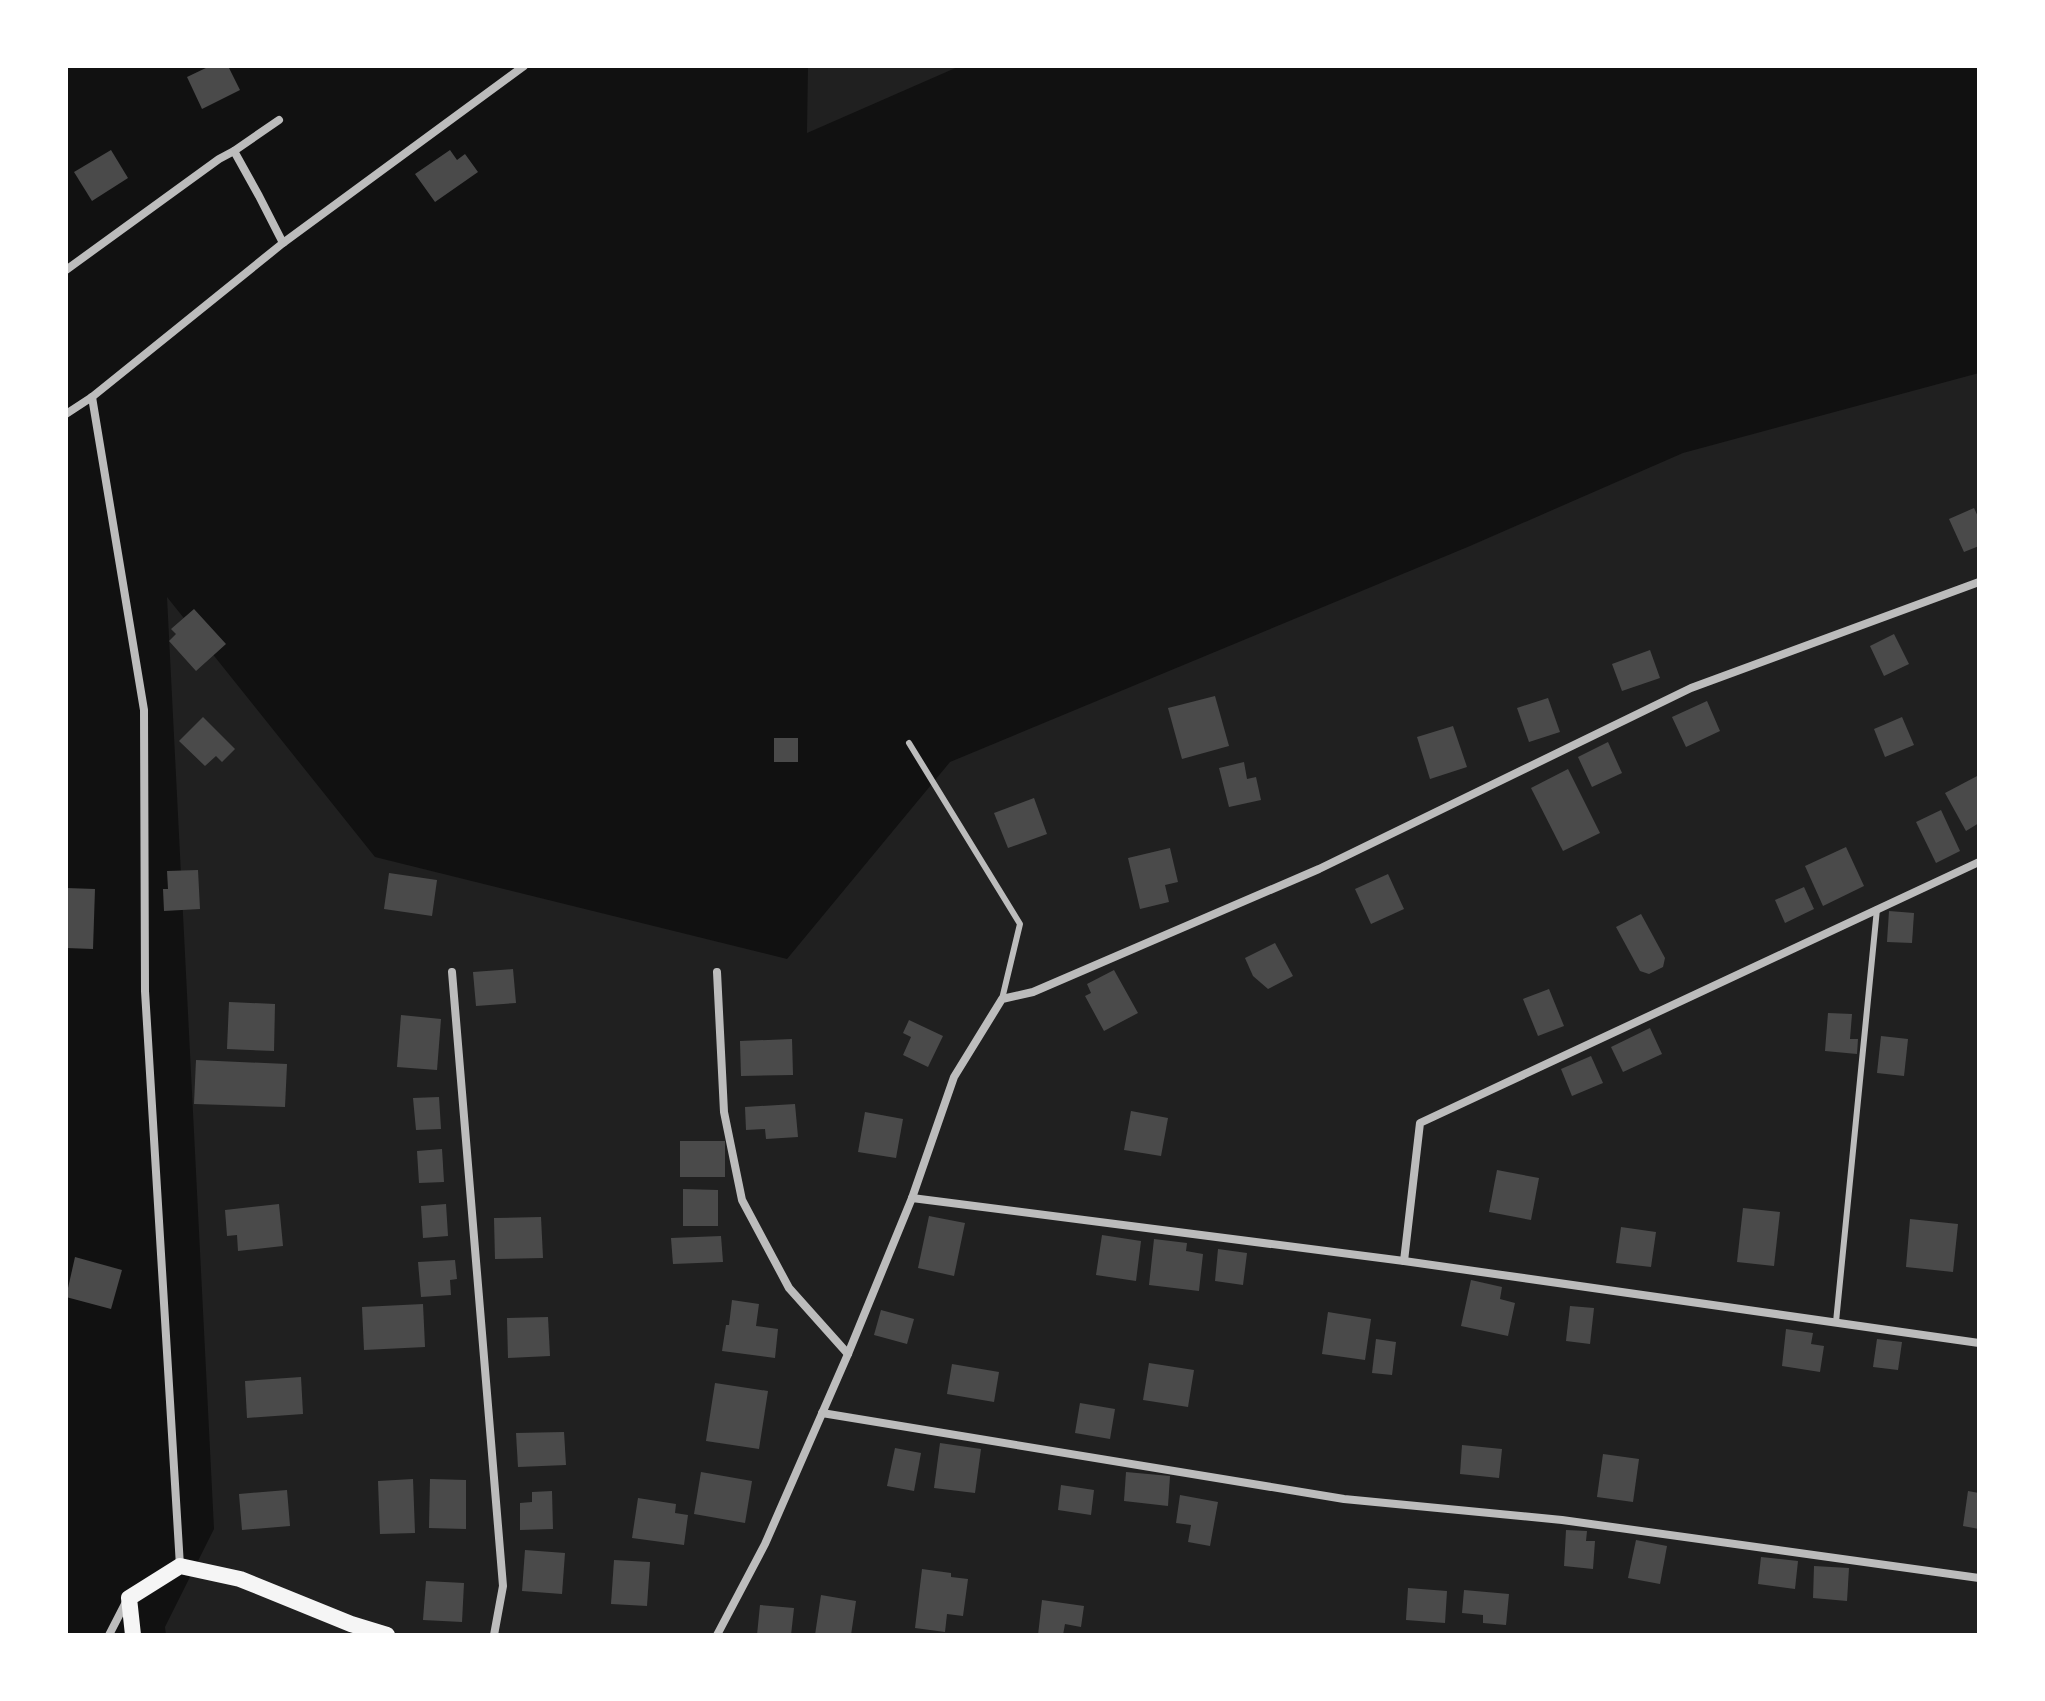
<svg xmlns="http://www.w3.org/2000/svg" width="2045" height="1701" font-family="Arial,sans-serif">
  <style>
    .green { fill: #202020 }
    .building { fill: #4a4a4a }
    .lines { fill: none; stroke-linecap: round; stroke-linejoin: round }
    .service { stroke: #bcbcbc; stroke-width: 6 }
    .minor { stroke: #bcbcbc; stroke-width: 8 }
    .secondary { stroke: #f5f5f5; stroke-width: 16 }
  </style>
  <rect width="100%" height="100%" fill="#111"/>
  <g class="green">
    <polygon points="808,66 960,66 807,133"/>
    <polygon points="1979,373 1979,1635 166,1635 165,1627 214,1529 167,597 375,857 787,959 950,762 1470,546 1683,453"/>
  </g>
  <g class="building">
    <polygon points="210,66 228,66 240,90 202,109 187,77"/>
    <polygon points="111,150 128,178 92,201 74,172"/>
    <polygon points="450,150 457,160 465,154 478,172 435,202 415,174"/>
    <polygon points="1974,508 1979,519 1979,546 1964,552 1949,519"/>
    <polygon points="194,609 226,644 196,671 169,641 176,634 171,629"/>
    <polygon points="1894,634 1909,664 1884,676 1870,646"/>
    <polygon points="1650,650 1660,678 1622,691 1612,664"/>
    <polygon points="1215,696 1229,746 1182,759 1168,708"/>
    <polygon points="1548,698 1560,732 1529,742 1517,708"/>
    <polygon points="1707,701 1720,731 1686,747 1672,717"/>
    <polygon points="203,717 235,749 222,762 216,756 205,766 179,741"/>
    <polygon points="1902,717 1914,745 1885,757 1874,729"/>
    <polygon points="1453,726 1467,767 1430,779 1417,737"/>
    <rect x="774" y="738" width="24" height="24"/>
    <polygon points="1608,742 1622,773 1592,787 1578,757"/>
    <polygon points="1244,762 1247,779 1256,777 1261,800 1229,807 1219,768"/>
    <polygon points="1568,769 1600,833 1563,851 1531,788"/>
    <polygon points="1979,775 1979,823 1966,831 1945,793"/>
    <polygon points="1034,798 1047,834 1008,848 994,813"/>
    <polygon points="1941,810 1960,851 1936,863 1916,822"/>
    <polygon points="1846,847 1864,886 1823,906 1805,866"/>
    <polygon points="1170,848 1178,882 1165,885 1169,902 1140,909 1128,858"/>
    <polygon points="198,870 200,909 164,911 163,889 168,889 167,871"/>
    <polygon points="389,873 437,880 432,916 384,909"/>
    <polygon points="1388,874 1404,909 1371,924 1355,889"/>
    <polygon points="1804,887 1814,909 1785,923 1775,900"/>
    <polygon points="66,888 95,889 93,949 66,948"/>
    <polygon points="1889,911 1914,913 1912,943 1887,942"/>
    <polygon points="1641,914 1665,958 1663,967 1649,974 1640,971 1616,927"/>
    <polygon points="1275,943 1293,976 1268,989 1253,976 1245,958"/>
    <polygon points="513,969 516,1003 476,1006 473,972"/>
    <polygon points="1114,970 1138,1013 1104,1031 1085,996 1091,993 1087,984"/>
    <polygon points="1549,989 1564,1026 1538,1036 1523,999"/>
    <polygon points="229,1002 275,1004 274,1051 227,1049"/>
    <polygon points="1828,1013 1852,1014 1850,1039 1858,1039 1857,1054 1825,1051"/>
    <polygon points="401,1015 441,1019 437,1070 397,1067"/>
    <polygon points="909,1020 943,1036 928,1067 903,1055 911,1037 903,1033"/>
    <polygon points="1650,1028 1662,1054 1623,1072 1611,1047"/>
    <polygon points="1881,1036 1908,1039 1904,1076 1877,1073"/>
    <polygon points="792,1039 793,1075 741,1076 740,1041"/>
    <polygon points="1591,1056 1603,1083 1572,1096 1561,1069"/>
    <polygon points="196,1060 287,1064 285,1107 194,1104"/>
    <polygon points="439,1097 441,1129 416,1130 413,1098"/>
    <polygon points="795,1104 798,1137 766,1139 765,1129 746,1130 745,1107"/>
    <polygon points="1131,1111 1168,1118 1161,1156 1124,1150"/>
    <polygon points="865,1112 903,1119 896,1158 858,1152"/>
    <rect x="680" y="1141" width="45" height="36"/>
    <polygon points="442,1149 444,1182 419,1183 417,1151"/>
    <polygon points="1497,1170 1539,1178 1531,1220 1489,1212"/>
    <polygon points="683,1189 718,1190 718,1226 683,1226"/>
    <polygon points="279,1204 283,1246 238,1251 237,1235 227,1236 225,1210"/>
    <polygon points="446,1204 448,1236 423,1238 421,1206"/>
    <polygon points="1743,1208 1780,1212 1774,1266 1737,1262"/>
    <polygon points="929,1216 965,1223 954,1276 918,1268"/>
    <polygon points="541,1217 543,1258 495,1259 494,1218"/>
    <polygon points="1910,1219 1958,1224 1953,1272 1906,1267"/>
    <polygon points="1621,1227 1656,1232 1651,1267 1616,1263"/>
    <polygon points="1102,1235 1141,1241 1136,1281 1096,1275"/>
    <polygon points="721,1236 723,1262 673,1264 671,1238"/>
    <polygon points="1154,1239 1187,1243 1186,1251 1203,1254 1199,1291 1149,1285"/>
    <polygon points="1218,1249 1247,1253 1243,1285 1215,1281"/>
    <polygon points="75,1257 122,1270 111,1309 66,1297"/>
    <polygon points="455,1260 457,1279 450,1280 451,1295 421,1297 418,1262"/>
    <polygon points="1471,1280 1502,1287 1500,1299 1515,1303 1508,1336 1461,1326"/>
    <polygon points="732,1300 759,1304 756,1326 778,1329 775,1358 722,1351 726,1325 729,1325"/>
    <polygon points="423,1304 425,1347 364,1350 362,1307"/>
    <polygon points="1570,1306 1594,1308 1590,1344 1566,1341"/>
    <polygon points="881,1310 914,1319 907,1344 874,1335"/>
    <polygon points="1328,1312 1371,1319 1365,1360 1322,1354"/>
    <polygon points="548,1317 550,1356 508,1358 507,1318"/>
    <polygon points="1786,1329 1813,1333 1811,1344 1824,1346 1820,1372 1782,1366"/>
    <polygon points="1376,1339 1396,1342 1392,1375 1372,1373"/>
    <polygon points="1877,1339 1902,1342 1898,1370 1873,1367"/>
    <polygon points="1149,1363 1194,1370 1188,1407 1143,1400"/>
    <polygon points="952,1364 999,1372 994,1402 947,1394"/>
    <polygon points="301,1377 303,1414 247,1418 245,1381"/>
    <polygon points="715,1383 768,1391 759,1449 706,1441"/>
    <polygon points="1080,1403 1115,1409 1110,1439 1075,1433"/>
    <polygon points="564,1432 566,1465 518,1467 516,1433"/>
    <polygon points="940,1443 981,1449 975,1493 934,1488"/>
    <polygon points="1462,1445 1502,1449 1499,1478 1460,1474"/>
    <polygon points="895,1448 921,1453 914,1491 887,1486"/>
    <polygon points="1603,1454 1639,1459 1633,1502 1597,1497"/>
    <polygon points="701,1472 752,1481 745,1523 694,1514"/>
    <polygon points="1126,1472 1170,1476 1168,1506 1124,1501"/>
    <polygon points="413,1479 415,1533 380,1534 378,1481"/>
    <polygon points="430,1479 466,1480 466,1529 429,1528"/>
    <polygon points="1061,1485 1094,1490 1091,1515 1058,1510"/>
    <polygon points="287,1490 290,1526 242,1530 239,1494"/>
    <polygon points="552,1491 553,1529 520,1530 520,1503 532,1502 532,1492"/>
    <polygon points="1968,1491 1979,1493 1979,1529 1963,1526"/>
    <polygon points="1180,1495 1218,1502 1210,1546 1188,1542 1191,1525 1176,1523"/>
    <polygon points="638,1498 676,1504 675,1513 688,1515 684,1545 632,1538"/>
    <polygon points="1566,1530 1587,1531 1586,1541 1595,1541 1593,1569 1564,1566"/>
    <polygon points="1636,1540 1667,1546 1660,1584 1628,1578"/>
    <polygon points="525,1550 565,1553 562,1594 522,1591"/>
    <polygon points="1761,1557 1798,1561 1795,1589 1758,1584"/>
    <polygon points="614,1560 650,1562 647,1606 611,1604"/>
    <polygon points="1814,1566 1849,1568 1847,1601 1813,1598"/>
    <polygon points="922,1569 951,1573 951,1577 968,1579 963,1616 947,1614 945,1632 915,1628"/>
    <polygon points="426,1581 464,1583 462,1622 423,1620"/>
    <polygon points="1408,1588 1447,1591 1445,1623 1406,1620"/>
    <polygon points="1464,1590 1509,1594 1506,1625 1483,1623 1483,1615 1462,1613"/>
    <polygon points="821,1595 856,1601 851,1635 815,1635"/>
    <polygon points="1042,1600 1084,1606 1081,1627 1065,1624 1063,1635 1038,1635"/>
    <polygon points="760,1605 794,1608 791,1635 757,1635"/>
  </g>
  <g class="lines">
    <g class="service">
      <polyline points="909,743 1020,924 1002,999"/>
      <polyline points="1836,1322 1877,909"/>
    </g>
    <g class="minor">
      <polyline points="279,120 234,151 259,196 283,243"/>
      <polyline points="66,270 219,159 234,151"/>
      <polyline points="92,397 144,710 145,991 180,1566"/>
      <polyline points="66,414 92,397 283,243 524,66"/>
      <polyline points="452,972 503,1586 494,1635"/>
      <polyline points="717,972 724,1112 742,1200 789,1288 848,1354"/>
      <polyline points="912,1198 1404,1261 1979,1343"/>
      <polyline points="1404,1261 1420,1123 1979,862"/>
      <polyline points="822,1413 1344,1499 1562,1520 1979,1578"/>
      <polyline points="109,1635 127,1600"/>
      <polyline points="717,1635 765,1544 848,1354 912,1198 954,1077 1002,999 1033,992 1319,869 1691,688 1979,582"/>
    </g>
    <polyline class="secondary" points="133,1635 129,1598 180,1566 240,1579 351,1624 387,1635"/>
  </g>
  <rect width="2045" height="1701" fill="none" stroke="#ffffff" stroke-width="136"/>
</svg>
